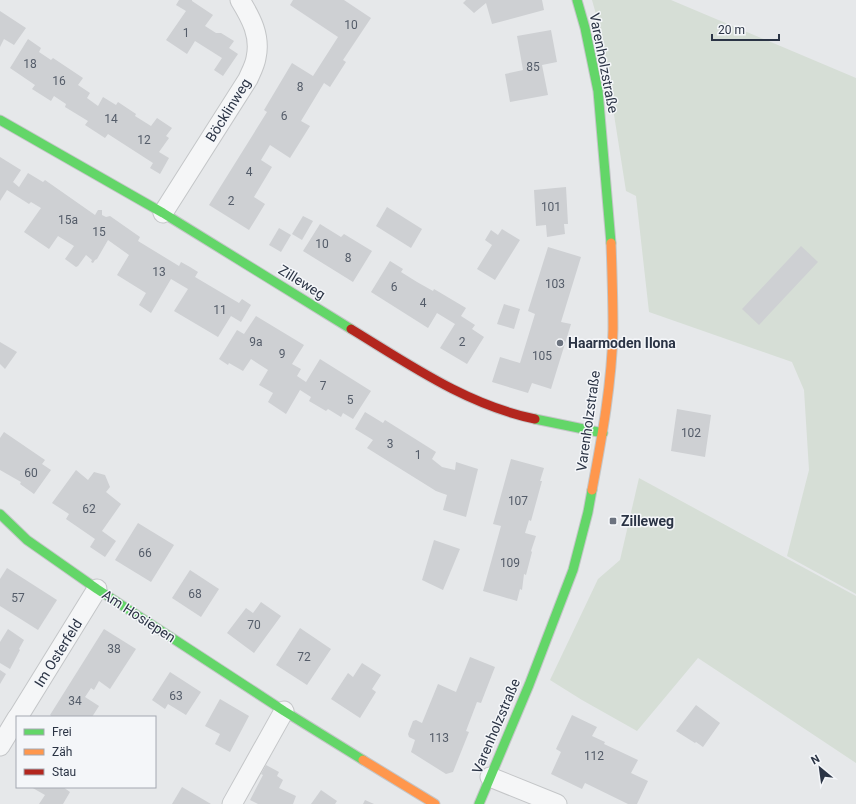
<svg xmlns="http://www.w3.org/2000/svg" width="856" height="804" font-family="Roboto,sans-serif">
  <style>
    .green { fill: #d6ded6 }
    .building { fill: #ced0d3 }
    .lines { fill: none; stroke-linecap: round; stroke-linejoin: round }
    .street-casing { stroke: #c4c6c8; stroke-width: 21 }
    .fast-casing { stroke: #c4c6c8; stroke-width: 11 }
    .slow-casing { stroke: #c4c6c8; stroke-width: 11 }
    .jam-casing { stroke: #c4c6c8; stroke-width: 11 }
    .street { stroke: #f5f6f7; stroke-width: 19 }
    .fast { stroke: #63d668; stroke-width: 9 }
    .slow { stroke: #ff974d; stroke-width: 9 }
    .jam { stroke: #b3261e; stroke-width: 9 }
    .poi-dot { fill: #6c737f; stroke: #f4f6f9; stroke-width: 1.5 }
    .labels { text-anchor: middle; stroke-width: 3; stroke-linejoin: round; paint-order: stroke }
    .number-label { font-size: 12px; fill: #545c69 }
    .street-label { font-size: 14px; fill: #2b3445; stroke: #f4f6f9 }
    .poi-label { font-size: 14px; font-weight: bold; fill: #2b3445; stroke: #f4f6f9; text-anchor: start }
  </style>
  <rect width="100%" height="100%" fill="#e6e8ea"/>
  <g class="green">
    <polygon points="592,0 671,0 856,78 856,594 787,556 809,470 804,390 792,362 649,312 636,196 626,191 601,32"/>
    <polygon points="639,478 856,596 856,763 698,658 637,731 582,700 550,680 598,579 620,560"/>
  </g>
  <g class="building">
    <polygon points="179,0 192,0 192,1 213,15 205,26 216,33 221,33 234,41 229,48 238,54 223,76 214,70 222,58 195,41 187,54 166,40 186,11 176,5"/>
    <polygon points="293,0 344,0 371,18 343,60 346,62 330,87 324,83 301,121 310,126 290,158 270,145 261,160 272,167 254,197 265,204 249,230 209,205 267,112 264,110 292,63 313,76 338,37 290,5"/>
    <polygon points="466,0 542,0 544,10 492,24 486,3 474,13 463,3"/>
    <polygon points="0,11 26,28 14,45 4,39 0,47"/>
    <polygon points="551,30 557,62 542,65 548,95 510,102 505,74 523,70 517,36"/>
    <polygon points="28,39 41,48 39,52 51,60 53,58 83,78 78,85 90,93 87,98 98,106 103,97 116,105 118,102 136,114 135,116 151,126 157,118 172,128 166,136 169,138 159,152 169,158 160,174 150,168 153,163 108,134 105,138 85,125 88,121 65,107 66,104 54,96 51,101 32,89 35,85 10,68"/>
    <polygon points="0,157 21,170 13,182 19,187 28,173 43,182 45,180 95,215 98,210 102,210 102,215 106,217 110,216 140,237 138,241 179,266 181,262 190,267 198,272 195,277 239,303 242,299 251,305 241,322 231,316 218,337 174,311 188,289 171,279 151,313 139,305 146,293 117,275 129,255 108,240 97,259 95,260 93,263 91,262 92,260 86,255 78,266 76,267 65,259 74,246 58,236 49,249 24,232 41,208 31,202 29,204 7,190 0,201"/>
    <polygon points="566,187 568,224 564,224 565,234 547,237 546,225 536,226 534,190"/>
    <polygon points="387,207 422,229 411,248 376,226"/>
    <polygon points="303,216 313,221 302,240 292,234"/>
    <polygon points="320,224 341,237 344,234 372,251 353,282 303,251"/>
    <polygon points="279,228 291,235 281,252 269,245"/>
    <polygon points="502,229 520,240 495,280 477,269 492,245 485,240 491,230 498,235"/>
    <polygon points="801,246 818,262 759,325 742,309"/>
    <polygon points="548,247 581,257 561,322 571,324 551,389 532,383 528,393 492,382 500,357 520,363 535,314 528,311"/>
    <polygon points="390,261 403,269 401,272 417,282 433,291 434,289 466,308 461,316 475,325 472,329 484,337 467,364 440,348 455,324 437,313 428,328 371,292"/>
    <polygon points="504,304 520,309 514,329 497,324"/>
    <polygon points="256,316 304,345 292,364 301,369 297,376 306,382 320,359 371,391 353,419 343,413 341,417 328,409 326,411 309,401 311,397 300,390 286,414 268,402 273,393 259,385 268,370 251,359 243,371 229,363 228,365 219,359 237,330 244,334"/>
    <polygon points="0,342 17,352 5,369 0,364"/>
    <polygon points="677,409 711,415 705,457 671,451"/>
    <polygon points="365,412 383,423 385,420 436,452 432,459 442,467 455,470 456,462 478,469 466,517 443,510 447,495 436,491 367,448 373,440 355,429"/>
    <polygon points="4,432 45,460 42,464 51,470 34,494 20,484 21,482 0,470 0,438"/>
    <polygon points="511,459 544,468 540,481 542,481 531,521 529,520 525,533 536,536 531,551 532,552 526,575 524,574 522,590 520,589 517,601 483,591 501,526 493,524"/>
    <polygon points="76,470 88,480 94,472 105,475 110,487 106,492 121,504 102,531 116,541 105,557 90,547 95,539 66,519 69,514 52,503"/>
    <polygon points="138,523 174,545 151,582 115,560"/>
    <polygon points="434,540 460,549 443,590 422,580"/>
    <polygon points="7,568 57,600 38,630 0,606 0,579"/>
    <polygon points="190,570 219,589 201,617 172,598"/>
    <polygon points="261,602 281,616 254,653 227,633 246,608 253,613"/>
    <polygon points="300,628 331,649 307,685 276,665"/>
    <polygon points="8,629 24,640 19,649 20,650 10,669 0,663 0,642"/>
    <polygon points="104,629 136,649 110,689 99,681 94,690 91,688 85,697 99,706 92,717 53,717 50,715"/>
    <polygon points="470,657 495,667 481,703 477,702 466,731 469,732 453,772 446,774 411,752 415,740 409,737 408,734 413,721 416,720 422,723 438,684 456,692"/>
    <polygon points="362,663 381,675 372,689 376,692 360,718 331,699 348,673 353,677"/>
    <polygon points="0,670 6,674 0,684"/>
    <polygon points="170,672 201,692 186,715 168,704 165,709 152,700"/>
    <polygon points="220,699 249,716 230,752 215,744 220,734 205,726"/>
    <polygon points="696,705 720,723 703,747 696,742 695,743 676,731"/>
    <polygon points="572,715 597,727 592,736 605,742 604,744 638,760 631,773 648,781 637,804 628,804 585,783 582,789 551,774 561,752 556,749"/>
    <polygon points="266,765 279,772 277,776 283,780 279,788 296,796 293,804 258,804 250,800 263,775 261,774"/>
    <polygon points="31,787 63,787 70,792 63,804 39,804 45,795"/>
    <polygon points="182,787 211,804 172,804"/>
    <polygon points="321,790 337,801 335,804 311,804"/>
    <polygon points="365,800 374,804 363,804"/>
  </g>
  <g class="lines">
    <g class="street-casing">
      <g id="street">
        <path d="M163,213L248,79C251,72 255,65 256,58C261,36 251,18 240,0"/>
        <polyline points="18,717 97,589"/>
        <polyline points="0,746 17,718"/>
        <polyline points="490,777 557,804"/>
        <polyline points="232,804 284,711"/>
      </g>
    </g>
    <g class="fast-casing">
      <g id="fast">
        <polyline points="577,0 585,28 598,91 611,243"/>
        <polyline points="0,120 163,213 351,329"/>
        <polyline points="535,419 603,433"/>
        <polyline points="0,514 27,540 97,589 284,711 363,760"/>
        <polyline points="479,804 529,685 573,570 588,512 592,490"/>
      </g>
    </g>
    <g class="slow-casing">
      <g id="slow">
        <path d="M592,490C602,437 612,383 613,329C613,300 612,271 611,243"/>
        <polyline points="363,760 435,804"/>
      </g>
    </g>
    <g class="jam-casing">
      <path id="jam" d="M351,329C410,365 467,405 535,419"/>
    </g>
    <use href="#street" class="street"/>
    <use href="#fast" class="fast"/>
    <use href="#slow" class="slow"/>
    <use href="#jam" class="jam"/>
  </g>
  <g class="poi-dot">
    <circle cx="560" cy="343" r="4"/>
    <rect x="609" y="517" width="8" height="8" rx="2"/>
  </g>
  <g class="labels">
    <g class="number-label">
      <text x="351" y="29">10</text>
      <text x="186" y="37">1</text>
      <text x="30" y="68">18</text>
      <text x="533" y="71">85</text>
      <text x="59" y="85">16</text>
      <text x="300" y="91">8</text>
      <text x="284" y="120">6</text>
      <text x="111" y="123">14</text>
      <text x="144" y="144">12</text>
      <text x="249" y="176">4</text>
      <text x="231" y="205">2</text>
      <text x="551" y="211">101</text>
      <text x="68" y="224">15a</text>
      <text x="99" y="236">15</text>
      <text x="322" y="248">10</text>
      <text x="348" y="262">8</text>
      <text x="159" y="276">13</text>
      <text x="555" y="288">103</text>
      <text x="394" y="291">6</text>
      <text x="423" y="307">4</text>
      <text x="220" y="314">11</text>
      <text x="256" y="346">9a</text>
      <text x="462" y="346">2</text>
      <text x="282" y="358">9</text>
      <text x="542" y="360">105</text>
      <text x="323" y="390">7</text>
      <text x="350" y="404">5</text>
      <text x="691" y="437">102</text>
      <text x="390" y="448">3</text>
      <text x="418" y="459">1</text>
      <text x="31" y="477">60</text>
      <text x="518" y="505">107</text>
      <text x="89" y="513">62</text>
      <text x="145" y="557">66</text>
      <text x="510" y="567">109</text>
      <text x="195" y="598">68</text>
      <text x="18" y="602">57</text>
      <text x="254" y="629">70</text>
      <text x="114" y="653">38</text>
      <text x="304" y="661">72</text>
      <text x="176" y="700">63</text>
      <text x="75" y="705">34</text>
      <text x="439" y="742">113</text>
      <text x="594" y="760">112</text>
    </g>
    <g class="street-label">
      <text transform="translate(604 63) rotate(79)" y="5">Varenholzstraße</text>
      <text transform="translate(228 110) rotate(-58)" y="5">Böcklinweg</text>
      <text transform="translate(302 282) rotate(32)" y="5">Zilleweg</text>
      <text transform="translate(588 421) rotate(-82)" y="5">Varenholzstraße</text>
      <text transform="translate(139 616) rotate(33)" y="5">Am Hosiepen</text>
      <text transform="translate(58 653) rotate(-58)" y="5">Im Osterfeld</text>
      <text transform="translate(496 726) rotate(-67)" y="5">Varenholzstraße</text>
    </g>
    <g class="poi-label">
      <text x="568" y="348">Haarmoden Ilona</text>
      <text x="621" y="526">Zilleweg</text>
    </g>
  </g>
  <rect x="16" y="716" width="140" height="72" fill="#f4f6f9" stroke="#a4a8b1"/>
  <rect x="24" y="729" width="20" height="6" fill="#63d668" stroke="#a4a8b1"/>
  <text x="52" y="736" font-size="12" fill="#2b3445">Frei</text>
  <rect x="24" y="749" width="20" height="6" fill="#ff974d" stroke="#a4a8b1"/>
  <text x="52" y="756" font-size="12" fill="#2b3445">Zäh</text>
  <rect x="24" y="769" width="20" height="6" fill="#b3261e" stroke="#a4a8b1"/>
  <text x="52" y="776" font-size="12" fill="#2b3445">Stau</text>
  <g transform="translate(820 768) rotate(331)" stroke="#f4f6f9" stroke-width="3" paint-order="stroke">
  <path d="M0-3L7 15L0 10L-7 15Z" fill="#2b3445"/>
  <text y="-6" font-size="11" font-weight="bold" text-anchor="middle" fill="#2b3445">N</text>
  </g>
  <path d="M712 34v6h67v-6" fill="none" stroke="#2b3445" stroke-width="2"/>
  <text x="718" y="34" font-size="12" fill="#2b3445" stroke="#f4f6f9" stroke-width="3" paint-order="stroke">20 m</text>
</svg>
